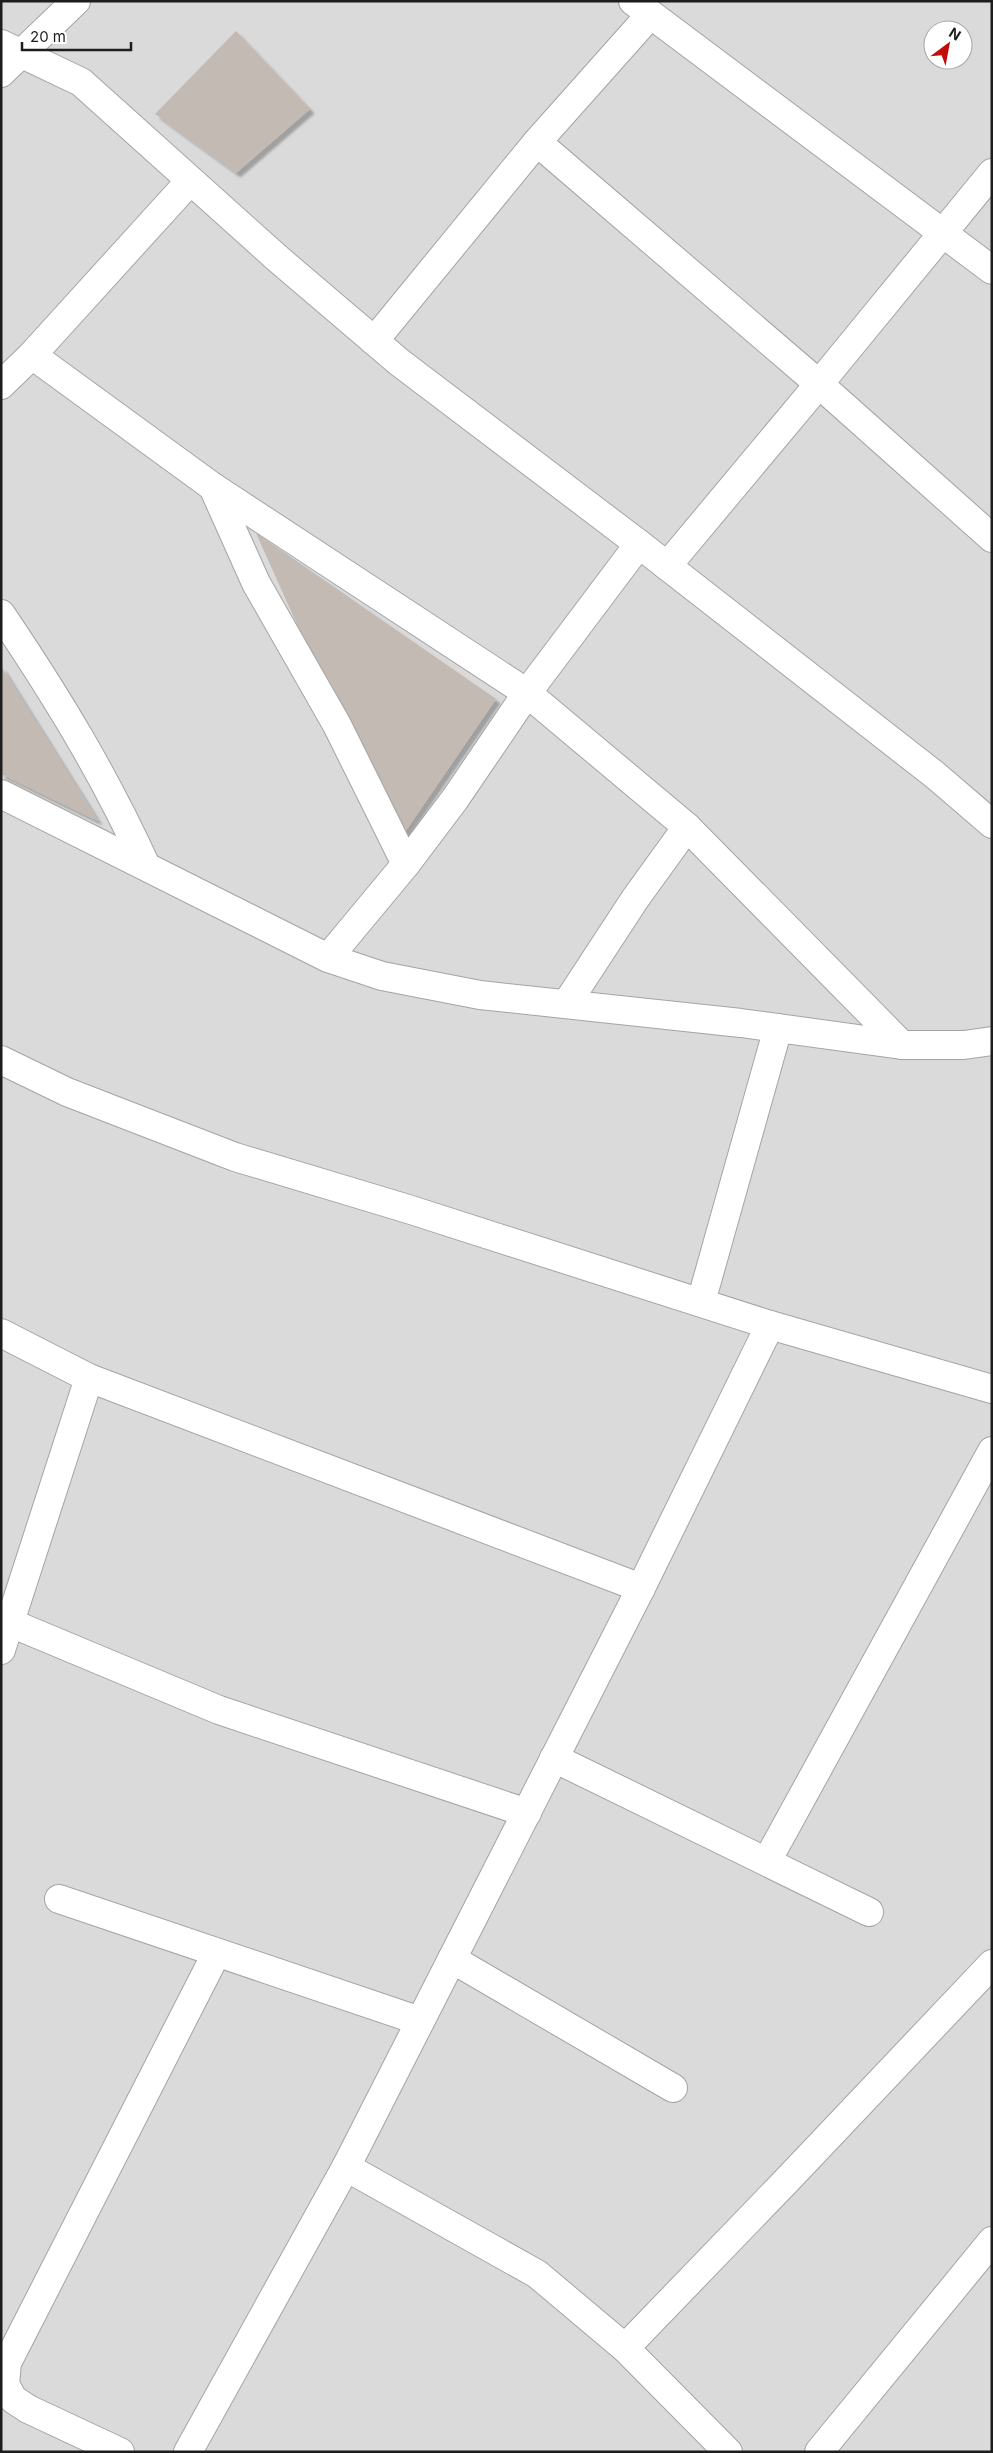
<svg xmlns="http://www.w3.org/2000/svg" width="993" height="2453" font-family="Inter,sans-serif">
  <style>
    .residential { fill: #dbdada; fill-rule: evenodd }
    .building { fill: #c2bab3; filter: url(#shadow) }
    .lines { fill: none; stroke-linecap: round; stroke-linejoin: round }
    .street-casing { stroke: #a4a4a4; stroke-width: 30 }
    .street { stroke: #fff; stroke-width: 28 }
  </style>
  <defs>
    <filter id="shadow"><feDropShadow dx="4.5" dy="4.5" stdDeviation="1" flood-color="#0004"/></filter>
  </defs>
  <rect width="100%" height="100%" fill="#eeeae3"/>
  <path class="residential" d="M1,1H992V2452H1ZM933,30H963V60H933Z"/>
  <g class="building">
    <polygon points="236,31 310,109 236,173 155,114"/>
    <polygon points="256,533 496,699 396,845"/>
    <polygon points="1,666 98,821 1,774"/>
  </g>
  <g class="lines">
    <g class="street-casing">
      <g id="street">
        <polyline points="633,1 992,270"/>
        <polyline points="1,44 81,82 277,258 399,362 639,544 935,775 992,824"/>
        <polyline points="1,73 76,1"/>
        <polyline points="537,142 819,384 992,538"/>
        <polyline points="374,341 537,142 650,15"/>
        <polyline points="32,355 213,487 527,693 687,827 902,1045"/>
        <polyline points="1,385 32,355 190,181"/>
        <polyline points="213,487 256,583 337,725 406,864"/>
        <polyline points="667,566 819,384 992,173"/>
        <path d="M1,614C57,697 104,774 146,866"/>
        <polyline points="1,794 328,958 382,976 480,995 741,1023 902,1045 964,1045 992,1041"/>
        <polyline points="328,958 406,864 455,799 527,693 639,544"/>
        <polyline points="567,1003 635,899 687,827"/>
        <polyline points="1,1060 67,1092 235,1157 408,1209 770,1325 992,1389"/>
        <polyline points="701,1302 778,1028"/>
        <polyline points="1,1333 89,1378 641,1588"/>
        <polyline points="1,1619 219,1710 527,1813"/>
        <polyline points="1,1650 89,1378"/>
        <polyline points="554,1758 869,1912"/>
        <polyline points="767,1861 992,1451"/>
        <polyline points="59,1899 420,2021"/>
        <polyline points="452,1959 673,2088"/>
        <polyline points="346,2167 537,2274 625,2348 728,2452"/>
        <polyline points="625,2348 791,2176 992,1964"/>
        <polyline points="120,2452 28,2409 13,2399 5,2384 7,2363 216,1954"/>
        <polyline points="188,2452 346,2167 641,1588 770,1325"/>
        <polyline points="819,2452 992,2241"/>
      </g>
    </g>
    <use href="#street" class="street"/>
  </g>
  <rect width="993" height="2453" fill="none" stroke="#1d1d1d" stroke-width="5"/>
  <g transform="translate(948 45) rotate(32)"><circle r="24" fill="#ffffff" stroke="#a5a5a5"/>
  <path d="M0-4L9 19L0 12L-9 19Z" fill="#c10c08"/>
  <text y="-8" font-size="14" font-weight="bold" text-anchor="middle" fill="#1d1d1d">N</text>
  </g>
  <path d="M22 42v8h109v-8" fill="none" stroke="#1d1d1d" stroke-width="2.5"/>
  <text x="30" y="42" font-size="15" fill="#1d1d1d" stroke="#ffffff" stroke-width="4" paint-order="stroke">20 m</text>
</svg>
